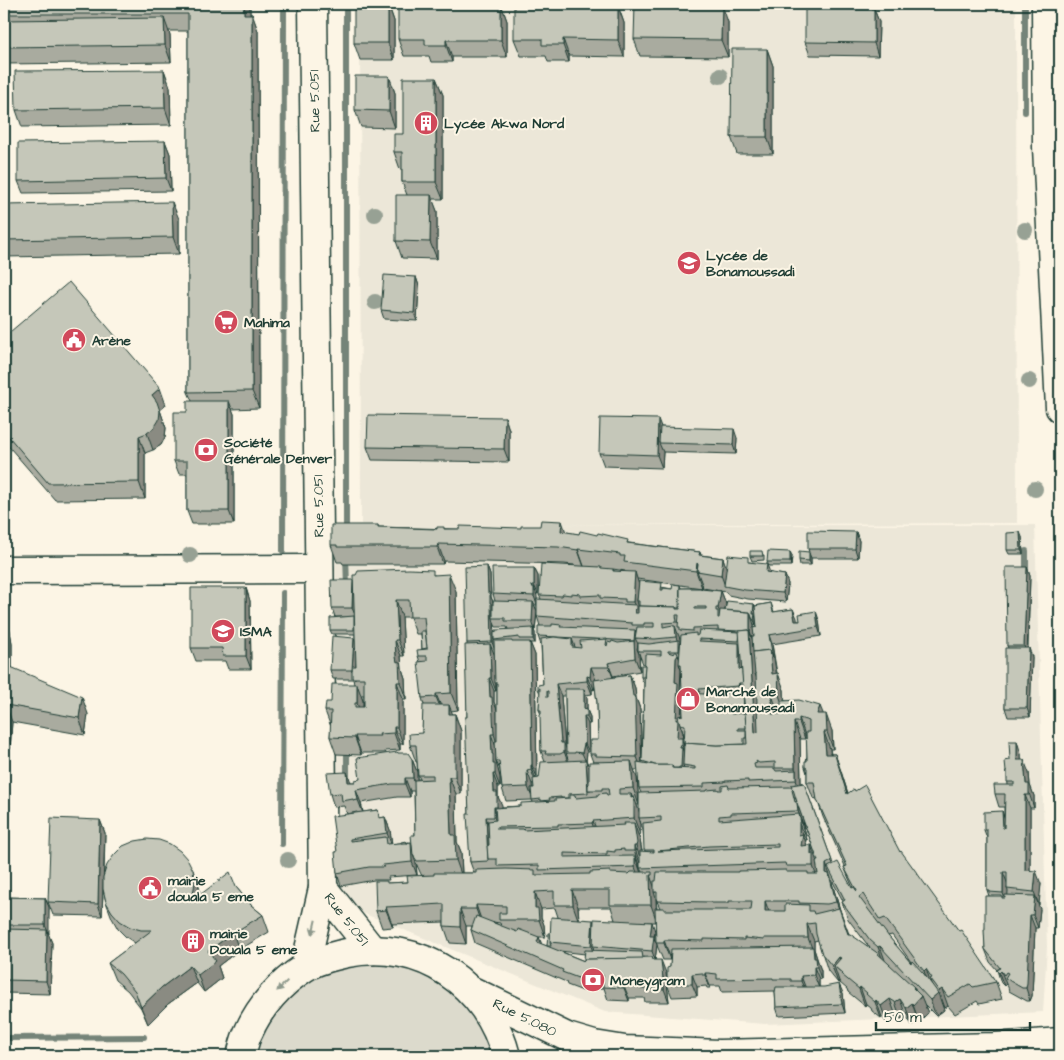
<svg xmlns="http://www.w3.org/2000/svg" width="1064" height="1060" font-family="'Architects Daughter',sans-serif">
  <style>
    .built { fill: #ece7d8 }
    .grass { fill: #dcdacc; stroke: #7e8c80 }
    .lines { fill: none; stroke-linecap: round; stroke-linejoin: round }
    .stream { stroke: #758479; stroke-width: 6 }
    .minor-casing { stroke: #1f3d34; stroke-width: 31 }
    .major-casing { stroke: #1f3d34; stroke-width: 31 }
    .minor { stroke: #fcf5e5; stroke-width: 28 }
    .major { stroke: #fcf5e5; stroke-width: 28 }
    .tree { fill: #97a194 }
    .wall { fill: #a9ab9f; stroke: #1f3d34; fill-rule: evenodd }
    .shaded-wall { fill: #8a8b82; stroke: #1f3d34 }
    .building { fill: #c5c7b9; stroke: #1f3d34; fill-rule: evenodd }
    .oneway { fill: #8e998c }
    .labels { text-anchor: middle; stroke-width: 4; stroke-linejoin: round; paint-order: stroke }
    .street-label { font-size: 14px; fill: #1f3d34; stroke: #fcf5e5 }
    .poi-label { font-size: 14px; font-weight: bold; fill: #1f3d34; stroke: #fcf5e5; text-anchor: start }
  </style>
  <rect width="100%" height="100%" fill="#fcf5e5"/>
  <filter id="ink" filterUnits="userSpaceOnUse"><feTurbulence type="fractalNoise" baseFrequency=".02" numOctaves="2"/><feDisplacementMap in="SourceGraphic" scale="10" xChannelSelector="R" yChannelSelector="G"/><feConvolveMatrix kernelMatrix="1 2 1 2 8 2 1 2 1" color-interpolation-filters="sRGB"/></filter>
  <g filter="url(#ink)">
    <polygon class="built" points="360,4 1016,4 1017,523 543,525 1035,525 1047,947 1043,1012 765,1024 605,1012 360,912 342,890 337,873 334,525 361,524"/>
    <polygon class="grass" points="367,959 416,965 459,988 499,1056 254,1056 255,1046 280,1003 319,972"/>
    <g class="lines">
      <g class="stream">
        <polyline points="346,4 346,532"/>
        <polyline points="1025,4 1025,112"/>
        <polyline points="283,551 284,4"/>
        <polyline points="1026,551 1026,574"/>
        <polyline points="346,555 347,587"/>
        <polyline points="347,747 347,779"/>
        <polyline points="282,844 283,593"/>
        <polyline points="4,1038 144,1037"/>
      </g>
      <g class="minor-casing">
        <g id="minor">
          <polyline points="1046,4 1047,147 1060,408"/>
          <polyline points="4,570 319,569"/>
        </g>
      </g>
      <g class="major-casing">
        <g id="major">
          <polyline points="323,888 372,950"/>
          <polyline points="305,967 323,888 313,4"/>
          <polyline points="470,990 567,1037 594,1045 625,1050 719,1054 995,1047 1060,1042"/>
          <path d="M241,1056C243,1048 245,1038 249,1031C260,1006 281,983 304,968C316,960 333,956 347,953C421,938 488,985 506,1056"/>
        </g>
      </g>
      <use href="#minor" class="minor"/>
      <use href="#major" class="major"/>
    </g>
    <g class="tree">
      <circle cx="720" cy="76" r="8"/>
      <circle cx="375" cy="214" r="8"/>
      <circle cx="1025" cy="230" r="8"/>
      <circle cx="375" cy="302" r="8"/>
      <circle cx="1029" cy="381" r="8"/>
      <circle cx="1035" cy="489" r="8"/>
      <circle cx="190" cy="555" r="8"/>
      <circle cx="288" cy="860" r="8"/>
    </g>
    <g class="wall">
      <polygon points="4,4 250,4 250,14 252,14 258,31 259,408 232,409 234,414 234,524 192,524 187,511 187,474 179,474 174,461 187,412 192,401 188,392 188,31 169,31 170,35 171,62 4,64"/>
      <polygon points="388,4 394,21 394,60 360,60 354,43"/>
      <polygon points="501,4 507,21 507,57 452,57 452,62 431,62 429,56 404,56 398,39"/>
      <polygon points="618,6 624,23 624,57 569,56 569,62 548,62 546,56 521,56 514,39"/>
      <polygon points="874,9 879,22 878,56 810,55 805,42"/>
      <polygon points="728,22 728,57 640,56 634,39"/>
      <polygon points="767,49 773,66 773,154 737,154 731,137"/>
      <polygon points="164,70 170,87 171,125 22,127 16,110"/>
      <polygon points="389,76 395,93 395,128 361,127 355,110"/>
      <polygon points="436,78 443,95 443,199 432,199 437,211 437,259 402,258 396,241 407,195 402,182 402,169 400,169 394,152 403,134"/>
      <polygon points="165,141 170,154 171,191 23,193 18,181"/>
      <polygon points="4,205 179,219 179,254 4,257"/>
      <polygon points="416,277 419,286 417,321 384,319 381,310"/>
      <polygon points="4,337 166,405 160,410 166,428 165,437 161,445 153,450 145,453 145,499 55,500 4,441"/>
      <polygon points="505,417 509,430 509,462 372,460 367,447"/>
      <polygon points="662,427 737,438 736,454 663,452 662,468 604,466 599,453"/>
      <path d="M378,525V527L566,532L629,543L700,552L701,555L723,558L726,568L750,562L770,573L785,575L788,584L786,602L748,599L728,595L726,592L703,588L702,584V588L637,579L639,583L672,589L680,585L681,588H701L702,589L721,591L726,604H754L755,606L771,603L774,612L793,609L797,621L819,620L821,636L772,644L777,673L784,690V700L823,714L832,731L833,749H830L831,754H835L848,793L900,852L996,982L1002,999L979,1004L977,1001L955,1014L948,1006L945,1008L942,1003L944,1010L936,1016L924,1004L928,1013L919,1022L918,1020L912,1025L906,1016L901,1019L896,1016L887,1023L882,1017L881,1018L872,1011L871,1008L866,1004L865,1006L848,992L847,989L840,983L839,981L838,983L828,971L818,940L814,941V949L821,971V979H819V987L843,993L845,1013L779,1016L776,1007L775,991L722,992L720,986H710V988H707L706,986L697,987V996L672,997L667,984L670,967L671,957H670V960H663L656,943V922H647L655,931L654,938L657,945L655,960L666,973L669,1002H645L644,998H629V1001L608,1000L604,988L584,989L583,991L567,985L566,982L475,943L471,930L472,926H466V944L450,943L444,926V922L392,924L393,927L382,928L376,911L388,883L408,882L422,876L420,872L416,863L417,875L388,877L389,880H374L341,886L337,873V852L358,813L357,812L347,814L344,806L334,807L330,794L351,782H355L360,779L398,753L412,759L417,772V779H420L418,775L417,762H416L410,745L422,733L424,705L422,698L420,662L418,656L422,649L421,634H416L410,617H402L404,656H401L402,669L405,678L406,699H403V744H400V750L385,751L386,753H361V755L336,754L330,737L331,727L325,711L331,702L354,684L353,679H333L330,670L354,638L355,642V634H332L330,630L352,617H335L332,608L354,583L435,575L456,591L458,710L451,711L452,714H455L461,731V794H456L457,842L461,852L462,873H474L470,862L467,717V643L487,566L490,575L491,597L493,602V609L495,601L493,594L534,568L538,576V594H536L537,600L541,599L539,595L574,565L564,564L444,561L443,564H343L342,562H337L331,545ZM613,569L625,571V572L614,571ZM534,605H537V616L540,626L538,636L541,645L543,684L538,689L540,693L539,710L541,714V751L545,762L539,778H535V777H537L535,655L530,643H535V633L534,630H535L537,611ZM756,619L757,627L754,628V624L756,625ZM494,623L496,627H507L508,629L495,632ZM638,644V651L643,664H645L641,677L643,682H644L642,762L640,709L636,698L635,688L630,675L613,677V676L640,671L639,654L637,649ZM681,671L683,693V715H682V696L680,690ZM496,684L497,688V710L494,702V691H496ZM595,686L597,702L598,740L590,754L593,762L589,768L586,760L587,752H589L588,724H590V717L587,710V698L586,695L592,694V689L594,690ZM361,695H364V707L363,701ZM561,696H565L566,748L565,746ZM681,727L684,736V744L682,740L683,733ZM805,735H807V756L805,767L807,773V782L813,798L817,799L823,817L845,866L844,867L853,888H852L833,864L804,783H801L800,739H805ZM496,754V761L500,770L502,788L506,801L532,800L533,802L521,806L502,807L498,797V787H500V777L496,763ZM634,770H638L639,788L641,793L639,812L636,805H639L637,778ZM534,783V788H532V784ZM410,791H414L415,835L413,848L407,842L392,844L390,830L385,817L380,818L378,810L363,812L361,803L397,797H410ZM794,797H795L797,802H795ZM803,820L818,861H816L807,845L805,840H807L804,828ZM640,821L643,830L645,852L642,851L640,840L638,835L640,834ZM640,863V868L642,872H641L639,868H640ZM832,880L843,901L842,902L848,919L870,948L849,934L840,910L832,883ZM656,899L660,908H657ZM578,907H611L615,920L594,923L579,919ZM555,908L558,917L550,933L547,946L541,944L539,937H545L544,925L541,917V909ZM493,922L500,923L501,926ZM892,935L911,962V963L888,936ZM560,951L585,954L584,961Z"/>
      <polygon points="856,532 859,541 858,558 811,558 811,565 800,565 799,560 809,552 808,549"/>
      <polygon points="1022,537 1023,554 1009,554 1007,550"/>
      <polygon points="790,552 792,556 791,566 769,566 767,562"/>
      <polygon points="764,555 764,560 752,561 750,556"/>
      <polygon points="1027,567 1030,576 1028,648 1032,657 1030,717 1008,717 1005,708 1008,648 1007,646"/>
      <polygon points="246,588 250,601 251,669 228,669 225,661 196,661 191,648"/>
      <polygon points="4,613 9,626 12,643 12,668 88,714 85,735 12,722 10,749 4,749"/>
      <polygon points="1021,754 1021,760 1029,773 1030,785 1034,796 1034,808 1030,808 1030,870 1041,884 1038,905 1040,909 1038,928 1035,928 1032,996 1030,1001 1027,1001 1009,991 1008,987 1006,984 1004,986 1001,983 997,970 990,962 985,949 985,930 989,896 987,890 987,838 984,830 1002,811 1004,819 1004,807 999,807 995,794 1008,785 1007,775 1006,771 1010,760"/>
      <polygon points="100,820 105,833 104,876 199,887 200,894 236,887 251,905 263,915 269,932 239,950 218,966 222,978 204,992 197,983 168,1004 148,1024 141,1008 128,991 115,980 108,963 135,943 126,937 118,929 112,918 106,902 103,890 102,916 53,915 48,902"/>
      <polygon points="4,897 45,898 49,907 48,934 52,943 50,994 4,993"/>
    </g>
    <g class="shaded-wall">
      <polygon points="244,4 250,4 250,31 244,14"/>
      <polygon points="388,4 394,21 394,60 388,43"/>
      <polygon points="501,4 507,21 507,57 501,40"/>
      <polygon points="722,5 728,22 728,57 721,40"/>
      <polygon points="618,6 624,23 624,57 618,40"/>
      <polygon points="874,9 879,22 878,56 874,43"/>
      <polygon points="252,14 258,31 259,408 252,391"/>
      <polygon points="164,18 170,35 171,62 165,45"/>
      <polygon points="563,39 569,56 569,62 563,45"/>
      <polygon points="446,40 452,57 452,62 446,45"/>
      <polygon points="767,49 773,66 773,154 767,137"/>
      <polygon points="164,70 170,87 171,125 165,108"/>
      <polygon points="389,76 395,93 395,128 389,111"/>
      <polygon points="436,78 443,95 443,199 436,182"/>
      <polygon points="165,141 170,154 171,191 166,178"/>
      <polygon points="431,195 437,211 437,259 430,242"/>
      <polygon points="172,202 179,219 179,254 173,237"/>
      <polygon points="416,277 419,286 417,321 414,313"/>
      <polygon points="160,388 166,405 160,410 166,428 165,437 161,445 153,450 147,433 152,395"/>
      <polygon points="229,401 234,414 234,524 229,511"/>
      <polygon points="505,417 509,430 509,462 504,449"/>
      <polygon points="658,419 663,432 659,443 663,452 662,468 657,455"/>
      <polygon points="734,429 737,438 736,454 733,445"/>
      <polygon points="139,436 145,453 145,499 139,482"/>
      <polygon points="562,521 568,538 561,531"/>
      <polygon points="856,532 859,541 858,558 855,549"/>
      <polygon points="1020,532 1022,537 1023,554 1021,550"/>
      <polygon points="438,544 444,561 443,564 437,547"/>
      <polygon points="578,549 584,566 584,567 578,550"/>
      <polygon points="790,552 792,556 791,566 790,562"/>
      <polygon points="809,553 811,558 811,565 809,561"/>
      <polygon points="723,558 729,575 725,586 721,575"/>
      <polygon points="697,563 699,571 697,571 702,584 702,588 696,571"/>
      <polygon points="767,564 770,573 766,572"/>
      <polygon points="487,566 490,575 491,597 493,602 493,618 494,623 494,640 495,651 492,642 490,603 488,593"/>
      <polygon points="1027,567 1030,576 1027,655 1024,646"/>
      <polygon points="534,568 538,576 538,594 534,585"/>
      <polygon points="635,572 639,585 637,601 638,605 638,610 641,618 635,613 636,609 633,602"/>
      <polygon points="449,574 456,591 458,710 451,693"/>
      <polygon points="785,575 788,584 786,602 783,593"/>
      <polygon points="353,580 356,589 356,617 352,608"/>
      <polygon points="532,585 534,592 534,587 537,596 537,605 534,596"/>
      <polygon points="246,588 250,601 251,669 246,656"/>
      <polygon points="721,591 726,604 723,621 718,608"/>
      <polygon points="396,600 402,617 404,656 398,640"/>
      <polygon points="533,602 537,611 535,630 532,621"/>
      <polygon points="754,604 756,609 755,615 756,618 756,625 754,620 753,614"/>
      <polygon points="793,609 797,618 798,630 795,621"/>
      <polygon points="4,611 9,626 12,643 12,682 6,665"/>
      <polygon points="816,611 819,620 821,636 818,627"/>
      <polygon points="750,612 754,625 754,644 750,631"/>
      <polygon points="675,626 680,639 684,664 679,651 679,645 676,637"/>
      <polygon points="533,628 535,633 535,643 533,639"/>
      <polygon points="635,630 638,638 635,638 638,644 637,649 639,654 640,671 635,658 634,641"/>
      <polygon points="749,630 755,647 755,674 757,679 761,750 755,733"/>
      <polygon points="769,635 772,644 779,691 772,674"/>
      <polygon points="354,638 357,646 355,679 352,670"/>
      <polygon points="572,639 577,652 572,647"/>
      <polygon points="395,640 401,656 402,669 405,678 406,699 400,682 396,657"/>
      <polygon points="530,642 535,655 537,777 532,765"/>
      <polygon points="739,643 744,656 747,683 739,669"/>
      <polygon points="490,644 495,656 496,691 491,678"/>
      <polygon points="1029,648 1032,657 1030,717 1027,708"/>
      <polygon points="678,655 683,668 681,664 679,664 681,670 681,671 680,690 682,696 681,724 680,724 683,733 682,740 685,747 686,758 682,745 680,745 682,750 682,748 687,761 683,765 686,774 686,780 681,767 677,738 675,682 676,658"/>
      <polygon points="608,663 613,676 614,680 609,667"/>
      <polygon points="591,667 596,680 594,690 590,677"/>
      <polygon points="778,673 784,690 785,712 779,695"/>
      <polygon points="630,675 635,688 636,698 640,709 642,770 637,757"/>
      <polygon points="587,676 592,689 592,694 587,681"/>
      <polygon points="489,678 494,691 494,702 497,710 498,747 494,734 490,697"/>
      <polygon points="397,682 403,699 403,744 397,727"/>
      <polygon points="739,683 743,693 749,724 744,711 743,698 738,686"/>
      <polygon points="357,684 363,701 363,720 357,703"/>
      <polygon points="556,684 561,696 565,746 568,753 566,753 569,762 569,765 561,743"/>
      <polygon points="584,689 587,698 587,710 590,717 590,724 584,709"/>
      <polygon points="436,694 443,711 443,714 436,697"/>
      <polygon points="772,695 778,712 778,731 772,714"/>
      <polygon points="82,697 88,714 85,735 79,718"/>
      <polygon points="6,705 12,722 10,749 4,732"/>
      <polygon points="449,705 455,720 455,714 461,731 461,794 455,777 449,714"/>
      <polygon points="820,706 827,723 826,714 832,731 833,749 827,732 817,714"/>
      <polygon points="584,716 588,724 589,752 585,744"/>
      <polygon points="799,718 805,735 805,739 799,722"/>
      <polygon points="794,722 800,739 801,784 802,797 796,780 796,770 795,768"/>
      <polygon points="394,727 400,744 400,750 394,733"/>
      <polygon points="824,732 830,749 832,771 826,754"/>
      <polygon points="491,734 496,747 496,762 500,777 500,787 495,774 493,764 492,754"/>
      <polygon points="355,736 361,753 361,755 355,738"/>
      <polygon points="1017,741 1021,754 1022,773 1017,760"/>
      <polygon points="584,744 587,752 586,762 582,753"/>
      <polygon points="835,754 841,771 853,811 847,794"/>
      <polygon points="412,759 417,772 417,791 413,778"/>
      <polygon points="586,760 590,769 591,790 588,790"/>
      <polygon points="1024,760 1029,773 1030,785 1034,796 1034,808 1026,784"/>
      <polygon points="631,761 637,778 639,805 633,788"/>
      <polygon points="531,765 535,777 536,783 531,770"/>
      <polygon points="527,771 532,784 533,800 528,787"/>
      <polygon points="347,772 352,785 348,782"/>
      <polygon points="493,774 498,787 498,797 502,805 502,820 497,807 494,792"/>
      <polygon points="449,777 456,794 457,842 461,852 462,877 456,860 451,835"/>
      <polygon points="405,778 410,791 410,797 405,784"/>
      <polygon points="356,790 361,803 363,813 358,800"/>
      <polygon points="631,794 634,801 634,797 640,814 639,818 640,821 640,834 634,818"/>
      <polygon points="1025,795 1030,808 1030,883 1025,870"/>
      <polygon points="797,803 803,819 804,828 798,811"/>
      <polygon points="494,807 498,820 498,827 494,817"/>
      <polygon points="1002,811 1006,824 1008,841 1003,828"/>
      <polygon points="799,814 805,831 807,840 801,823"/>
      <polygon points="385,817 390,830 392,846 387,833"/>
      <polygon points="486,817 490,830 488,859"/>
      <polygon points="100,820 105,833 102,916 98,904"/>
      <polygon points="593,821 600,838 598,840 592,823"/>
      <polygon points="634,823 640,840 643,860 642,863 636,846"/>
      <polygon points="799,823 809,851 801,846 799,835"/>
      <polygon points="411,842 415,855 413,855 416,863 417,875 412,862 410,846"/>
      <polygon points="811,845 817,862 819,883 813,866 811,854"/>
      <polygon points="634,846 640,863 640,868 634,851"/>
      <polygon points="635,856 641,873 641,884 635,867"/>
      <polygon points="826,864 832,881 832,883 840,910 854,951 826,873"/>
      <polygon points="193,870 199,887 201,899 192,901"/>
      <polygon points="1036,871 1041,884 1039,905 1034,892"/>
      <polygon points="1003,872 1008,885 1007,889 1008,891 1007,906 1003,893"/>
      <polygon points="650,875 656,892 654,892 656,899 657,922 651,905"/>
      <polygon points="572,890 578,907 579,922 573,905"/>
      <polygon points="535,892 541,909 541,917 544,925 545,937 535,908"/>
      <polygon points="1035,896 1040,909 1038,928 1033,915"/>
      <polygon points="45,898 49,907 49,934 45,925"/>
      <polygon points="765,901 771,917 765,911"/>
      <polygon points="476,905 482,922 482,926 476,909"/>
      <polygon points="386,907 392,924 393,927 386,910"/>
      <polygon points="460,909 466,926 466,944 460,927"/>
      <polygon points="1030,915 1035,928 1032,996 1030,1001 1026,988"/>
      <polygon points="593,920 596,929 593,946 594,951 594,955 591,946"/>
      <polygon points="652,922 655,931 654,938 657,945 655,960 652,951 650,936"/>
      <polygon points="807,924 814,941 814,949 821,971 821,979 814,958 814,953 808,938"/>
      <polygon points="47,930 52,943 50,994 46,981"/>
      <polygon points="233,933 239,950 218,966 222,978 204,992 198,975 208,951"/>
      <polygon points="539,937 544,950 537,942"/>
      <polygon points="664,940 670,957 670,960 664,943"/>
      <polygon points="880,946 886,963 884,964 878,947"/>
      <polygon points="839,957 845,974 843,974 834,966 839,981 838,983 832,966"/>
      <polygon points="661,960 666,973 669,1002 664,989"/>
      <polygon points="190,966 197,983 168,1004 148,1024 141,1007 162,987"/>
      <polygon points="814,967 819,979 819,988 814,975"/>
      <polygon points="926,969 932,986 930,988 924,971"/>
      <polygon points="1001,971 1006,984 1004,986 999,973"/>
      <polygon points="705,973 710,986 710,988 705,975"/>
      <polygon points="692,974 697,987 697,996 692,984"/>
      <polygon points="580,976 584,989 583,991 578,978"/>
      <polygon points="801,976 806,989 806,994 801,981"/>
      <polygon points="839,984 843,993 845,1013 842,1004"/>
      <polygon points="624,986 629,998 629,1001 624,988"/>
      <polygon points="860,987 866,1004 865,1006 859,989"/>
      <polygon points="914,987 919,999 921,996 928,1013 919,1022 913,1005 913,988"/>
      <polygon points="942,989 948,1006 945,1008 939,991"/>
      <polygon points="938,993 944,1010 936,1016 930,1000"/>
      <polygon points="890,999 896,1016 887,1023 881,1006"/>
      <polygon points="900,999 906,1016 901,1019 895,1002"/>
      <polygon points="876,1000 882,1017 881,1018 875,1002"/>
      <polygon points="912,1003 918,1020 912,1025 906,1008"/>
    </g>
    <g class="building">
      <polygon points="4,4 244,4 244,14 252,14 252,391 188,392 188,14 4,14"/>
      <rect x="354" y="4" width="34" height="39"/>
      <polygon points="398,4 501,4 501,40 446,40 446,45 425,45 425,39 398,39"/>
      <polygon points="635,4 722,5 721,40 634,39"/>
      <polygon points="514,5 618,6 618,40 563,39 563,45 542,45 542,39 514,39"/>
      <polygon points="805,8 874,9 874,43 805,42"/>
      <polygon points="164,18 165,45 4,47 4,20"/>
      <polygon points="732,49 767,49 767,137 731,137"/>
      <polygon points="164,70 165,108 16,110 15,71"/>
      <polygon points="355,76 389,76 389,111 355,110"/>
      <polygon points="403,78 436,78 436,182 402,182 402,152 394,152 394,134 403,134"/>
      <polygon points="165,141 166,178 18,181 18,143"/>
      <polygon points="396,195 431,195 430,242 396,241"/>
      <polygon points="172,202 173,237 4,240 4,205"/>
      <polygon points="384,275 416,277 414,313 381,310"/>
      <polygon points="69,282 160,388 152,395 157,402 160,411 159,420 154,428 147,433 139,436 139,482 48,483 4,431 4,337"/>
      <polygon points="187,401 229,401 229,511 187,511 187,461 174,461 174,412 187,412"/>
      <polygon points="368,415 505,417 504,449 367,447"/>
      <polygon points="600,418 658,419 657,455 599,453"/>
      <polygon points="660,427 734,429 733,445 659,443"/>
      <polygon points="541,520 562,521 561,531 579,534 580,531 597,535 598,533 628,540 627,543 700,552 699,555 723,558 721,575 697,571 698,564 697,563 696,571 624,562 625,556 620,556 620,554 578,549 578,550 558,547 438,544 437,547 337,547 337,545 331,545 331,525 378,525 378,527 437,529 437,527 444,527 444,529 460,529 460,526 521,528 521,526 540,526"/>
      <polygon points="808,531 856,532 855,549 808,549"/>
      <polygon points="1020,532 1021,550 1007,550 1007,533"/>
      <polygon points="750,551 762,551 763,556 750,556"/>
      <polygon points="768,551 790,552 790,562 767,562"/>
      <polygon points="799,551 809,552 809,561 799,560"/>
      <polygon points="728,555 748,557 748,562 767,564 766,572 785,575 783,593 745,590 724,586"/>
      <polygon points="541,564 601,567 601,568 613,569 613,571 635,572 633,602 625,602 625,599 600,598 600,595 580,596 580,594 571,593 571,595 563,594 562,596 539,595"/>
      <polygon points="487,566 488,593 490,593 490,603 491,603 492,642 467,643 465,567"/>
      <polygon points="1006,567 1027,567 1024,646 1007,646"/>
      <polygon points="492,568 534,568 534,585 532,585 532,587 534,587 534,596 493,594"/>
      <polygon points="409,569 433,570 433,575 449,574 451,693 436,694 436,697 422,698 418,662 427,661 427,656 418,656 417,650 427,649 424,617 410,617 409,600 396,600 398,640 395,640 396,657 397,662 399,661 400,682 397,682 397,727 394,727 394,733 379,734 380,736 355,736 355,738 330,737 331,711 325,711 326,702 331,702 332,684 357,684 357,703 355,703 355,707 364,707 364,678 352,678 352,666 356,666 353,575 356,575 358,571"/>
      <polygon points="331,580 353,580 352,608 332,608"/>
      <polygon points="639,581 662,583 661,590 663,590 663,588 672,589 673,584 680,585 679,608 676,608 676,607 639,606 639,601 637,601"/>
      <polygon points="191,588 246,588 246,656 223,656 222,648 191,648"/>
      <path d="M680,588H701V589L721,591L718,608H716V611H718V618H719L720,610L750,612V631H749V630L739,631L718,630V627L693,628V631L680,630V627H678L679,615H676L677,622L663,623V627L673,625V626H675L676,637L655,639L635,638L637,627H654V623H644V625H632V623L537,616V599L636,605L635,613H638V606L676,607V609H680ZM695,607H706V609H695Z"/>
      <polygon points="493,601 533,602 532,621 505,621 505,618 493,618"/>
      <polygon points="727,601 754,604 753,614 755,614 754,620 753,620 750,612 725,610"/>
      <polygon points="771,603 773,612 793,609 795,621 800,621 799,614 816,611 818,627 769,635 773,658 770,650 753,652 752,636 754,636 753,628 757,627 755,606"/>
      <polygon points="4,613 6,626 6,665 82,697 79,718 6,705 4,732"/>
      <polygon points="354,616 354,630 330,630 330,618"/>
      <polygon points="552,624 561,625 560,627 635,630 634,641 538,636 538,626 552,626"/>
      <polygon points="533,628 533,639 519,639 519,637 494,640 494,632 496,632 496,630"/>
      <polygon points="699,630 740,632 739,641 699,639 699,641 739,643 739,669 742,670 743,683 739,683 738,686 699,689 700,692 696,692 696,689 693,689 693,692 682,691 681,664 679,664 681,635 696,633 696,636 698,635"/>
      <polygon points="749,630 755,733 758,732 756,674 755,674 753,652 770,650 772,674 778,673 779,695 772,695 772,714 781,714 781,701 799,700 820,706 817,714 826,714 827,732 824,732 826,754 835,754 847,794 854,789 855,791 865,785 900,852 901,851 959,931 961,930 996,982 973,987 970,984 948,997 942,989 939,991 930,979 932,978 926,969 924,971 920,966 885,918 880,920 863,894 859,897 889,937 911,963 912,961 924,974 938,993 930,1000 880,946 878,947 870,940 842,902 845,900 828,867 838,862 852,888 854,887 857,891 844,867 847,866 817,800 814,782 807,782 807,768 805,767 805,761 807,761 807,756 806,732 809,732 809,721 799,718 799,722 794,722 795,768 775,768 775,762 759,763 756,761 757,763 754,764 755,768 774,768 776,771 796,770 796,780 748,782 748,780 725,781 725,782 704,783 704,787 639,788 637,762 655,765 672,765 672,768 695,769 695,767 683,765 684,743 717,745 747,744 739,631"/>
      <polygon points="421,631 425,631 427,648 422,649"/>
      <polygon points="332,636 354,638 352,670 330,670"/>
      <path d="M554,637L572,639V647L581,648L580,641L607,639L606,645L607,646L608,642L611,643L612,641L618,643L634,641L635,658L608,663L609,667H591L590,677L587,676V681L556,684L561,743H564V752L560,754H545L546,751H541L540,715L541,714V710H539L540,688L538,689V685L543,684L541,639ZM547,691H548V697H547Z"/>
      <polygon points="679,640 679,651 668,651 668,652 674,654 674,652 677,652 678,655 676,658 675,682 678,683 676,720 678,720 677,738 682,738 682,745 680,745 680,748 682,748 681,767 679,767 679,768 673,768 672,765 655,765 642,761 645,654 661,655 661,651 638,651 638,643 649,644"/>
      <polygon points="494,641 512,641 512,642 530,642 532,765 531,765 531,770 527,771 528,787 502,788 499,761 496,761 495,741 497,741 497,683 495,683"/>
      <polygon points="490,644 491,678 489,678 490,697 492,697 494,734 491,734 492,754 493,754 493,764 495,764 495,774 493,774 494,792 497,792 497,807 494,807 494,817 486,817 488,861 470,862 467,814 469,814 465,717 467,717 465,645"/>
      <polygon points="1005,648 1029,648 1027,708 1005,708"/>
      <polygon points="641,665 645,665 644,677 641,677"/>
      <polygon points="630,675 633,696 635,696 637,757 596,756 596,754 590,754 590,740 598,740 597,702 594,680"/>
      <polygon points="565,689 584,689 584,709 587,708 587,716 584,716 585,744 584,744 582,753 575,752 575,753 566,753"/>
      <polygon points="705,691 712,691 712,694 743,692 744,711 731,712 731,714 745,713 746,728 738,728 738,730 746,730 746,738 744,738 744,744 717,745 684,743 684,746 685,725 680,724 678,716 683,715 682,693 705,694"/>
      <polygon points="423,705 449,705 449,714 455,714 455,777 449,777 451,835 455,835 456,860 417,861 413,855 411,835 415,835 414,780 433,779 433,775 418,775 416,745 410,745 409,734 422,733"/>
      <polygon points="1009,741 1017,741 1017,760 1024,760 1026,784 1029,784 1029,795 1025,795 1025,870 1036,871 1034,892 1007,889 1007,872 1003,872 1003,893 989,892 989,890 987,890 987,830 984,830 984,812 1002,811 1003,828 1004,828 1005,794 995,794 994,785 1014,785 1014,782 1007,782 1007,771 1006,771 1005,761 1010,760"/>
      <polygon points="397,752 398,753 408,753 412,759 413,778 405,778 405,784 392,784 356,790 358,800 353,801 353,799 342,801 341,793 330,794 327,773 347,772 348,782 355,782 355,780 360,779 357,758"/>
      <polygon points="586,760 588,793 568,794 568,798 561,798 561,797 549,798 550,800 541,801 541,799 532,800 531,788 534,788 533,779 539,778 541,762"/>
      <polygon points="631,761 633,788 619,789 619,794 631,794 631,798 634,797 634,818 593,821 592,823 558,824 558,826 497,827 497,829 523,829 524,830 625,825 624,823 634,823 637,843 636,846 634,846 634,851 624,851 624,849 615,850 615,852 607,851 607,854 564,853 564,857 635,856 635,867 539,870 539,865 497,866 497,859 488,859 487,846 489,845 488,821 496,820 495,808 521,806 521,803 555,801 555,799 570,798 570,795 575,795 576,798 598,796 598,794 606,793 607,795 609,795 608,788 602,788 602,790 588,790 588,785 589,784 589,762"/>
      <path d="M804,783L832,861L826,864V873L829,874L836,902L827,904L799,903V901H765V911H785V904L809,905V911H813L814,914L839,908L848,934H850L876,952L914,987L913,988L921,996L913,1005L912,1003L906,1008L900,999L895,1002L890,999L881,1006L876,1000L875,1002L866,994L867,993L860,987L859,989L842,975L843,974L834,966L841,958L839,957L832,966L822,954L816,934L815,923L807,924L808,938H764V940L744,938V940L704,939V941L664,940V943H656L655,908H664V910H751L752,901H729V903H711V902L657,901V892H654V881H656L657,872H738V871L786,870V872H808V874H818L816,861H818L797,803L798,811L731,813V815L719,816V820L799,814L801,823H799V835L803,834L801,846L811,845V854H813V866H786L785,863L640,868V851L654,852V850H644L643,823L661,821V817L639,818V793L707,791V790L718,789V790H722V786L728,785L729,788L792,787L791,785ZM793,789L797,802H795L792,790ZM778,844V847L658,851L709,846Z"/>
      <polygon points="378,810 379,818 385,817 387,833 350,839 350,841 386,837 387,844 411,842 412,862 383,865 384,867 369,867 337,873 335,852 337,852 332,816"/>
      <polygon points="51,818 100,820 98,904 48,902"/>
      <polygon points="147,839 159,840 170,844 180,851 188,860 193,870 195,882 192,901 230,872 236,887 251,905 263,915 233,933 208,951 216,961 198,975 190,966 162,987 141,1007 135,991 121,974 108,963 152,930 141,930 130,927 120,921 112,912 106,902 103,889 103,877 107,865 114,855 123,846 135,841"/>
      <polygon points="406,841 407,843 409,842 409,843 401,843 401,842"/>
      <polygon points="506,869 535,870 535,875 590,874 590,872 610,871 610,873 629,874 631,872 652,872 652,875 650,875 651,905 610,905 610,890 572,890 573,905 554,905 554,891 535,892 535,908 538,908 539,920 499,920 499,913 506,913 506,906 476,905 476,909 460,909 460,927 444,926 444,904 386,907 386,910 376,911 375,881 387,881 387,883 408,882 407,876 434,875 434,873 476,873 476,870"/>
      <polygon points="1005,895 1035,896 1033,915 1030,915 1027,983 1026,988 1022,988 1005,978 1008,973 1006,972 1004,975 1001,971 999,973 996,970 1000,968 985,949 984,930 985,930 985,896 1002,896 1002,898 1005,898"/>
      <polygon points="4,897 45,898 45,925 4,925"/>
      <polygon points="476,916 517,932 518,929 539,937 537,942 584,961 584,959 652,957 653,960 661,960 664,989 640,989 640,986 624,986 624,988 603,987 603,975 580,976 578,978 562,972 563,970 471,930"/>
      <polygon points="551,917 593,920 591,946 550,942"/>
      <polygon points="594,919 652,922 650,936 654,936 652,951 593,946"/>
      <polygon points="4,929 47,930 46,981 4,980"/>
      <polygon points="548,933 550,933 550,942 551,946 547,946"/>
      <polygon points="813,947 814,958 816,958 817,967 814,967 814,975 801,976 801,981 791,981 791,979 773,979 773,978 717,979 717,974 708,973 705,973 705,975 702,975 702,973 692,974 692,984 667,984 667,968 670,967 671,949"/>
      <polygon points="585,950 642,952 643,958 584,959"/>
      <polygon points="839,984 842,1004 776,1007 775,992 776,987 824,987"/>
    </g>
    <defs><path id="oneway-solid" d="M-6-.8H1V-3.2L6.5 0L1 3.2V.8H-6Z" transform="scale(1.25)"/></defs>
    <g class="oneway">
      <use href="#oneway-solid" transform="translate(314 927) rotate(103)"/>
      <use href="#oneway-solid" transform="translate(282 986) rotate(135)"/>
    </g>
  </g>
  <defs>
    <g id="building-disc" transform="scale(1.25)"><circle r="9.5" fill="#d1495b" stroke="#fcf5e5"/><path d="M-4-6H4V6H1V3H-1V6H-4ZM-2.5-4.3h1.7v1.8h-1.7ZM.8-4.3h1.7v1.8H.8ZM-2.5-1h1.7V.8h-1.7ZM.8-1h1.7V.8H.8Z" fill="#fff"/></g>
    <g id="school-disc" transform="scale(1.25)"><circle r="9.5" fill="#d1495b" stroke="#fcf5e5"/><path d="M0-5L7-2L0 1L-7-2ZM-4 1L0 2.5L4 1V4Q0 6-4 4Z" fill="#fff"/></g>
    <g id="supermarket-disc" transform="scale(1.25)"><circle r="9.5" fill="#d1495b" stroke="#fcf5e5"/><path d="M-6-5.5h2.5l.6 2H6L4.5 2H-2.5L-4.4-4H-6ZM-1.5 3.2a1.3 1.3 0 1 0 .1 0ZM3 3.2a1.3 1.3 0 1 0 .1 0Z" fill="#fff"/></g>
    <g id="civic-disc" transform="scale(1.25)"><circle r="9.5" fill="#d1495b" stroke="#fcf5e5"/><path d="M-.6-6.5H3V-4.5H.6V-3L4-1V1h2V6H-6V1h2V-1L-.6-3ZM-1.2 2.5V6h2.4V2.5Z" fill="#fff"/></g>
    <g id="bank-disc" transform="scale(1.25)"><circle r="9.5" fill="#d1495b" stroke="#fcf5e5"/><path d="M-6-4H6V4H-6ZM0-2.3a2.3 2.3 0 1 0 0 4.6a2.3 2.3 0 1 0 0-4.6Z" fill="#fff"/></g>
    <g id="shop-disc" transform="scale(1.25)"><circle r="9.5" fill="#d1495b" stroke="#fcf5e5"/><path d="M-5-2.5h2.3a2.7 3.5 0 0 1 5.4 0H5L5.5 6h-11ZM-1.5-2.5h3a1.5 2.3 0 0 0-3 0Z" fill="#fff"/></g>
  </defs>
  <g fill-rule="evenodd">
    <use href="#building-disc" x="426" y="123"/>
    <use href="#school-disc" x="689" y="263"/>
    <use href="#supermarket-disc" x="226" y="322"/>
    <use href="#civic-disc" x="74" y="340"/>
    <use href="#bank-disc" x="206" y="450"/>
    <use href="#school-disc" x="223" y="631"/>
    <use href="#shop-disc" x="688" y="699"/>
    <use href="#civic-disc" x="150" y="888"/>
    <use href="#building-disc" x="193" y="941"/>
    <use href="#bank-disc" x="593" y="980"/>
  </g>
  <g class="labels">
    <g class="street-label">
      <text transform="translate(314 101) rotate(-91)" y="5">Rue 5.051</text>
      <text transform="translate(318 506) rotate(-91)" y="5">Rue 5.051</text>
      <text transform="translate(347 919) rotate(52)" y="5">Rue 5.051</text>
      <text transform="translate(525 1017) rotate(26)" y="5">Rue 5.080</text>
    </g>
    <g class="poi-label">
      <text x="444" y="128">Lycée Akwa Nord</text>
      <text x="706" y="260">Lycée de<tspan x="706" dy="16">Bonamoussadi</tspan></text>
      <text x="244" y="327">Mahima</text>
      <text x="92" y="345">Arène</text>
      <text x="224" y="447">Société<tspan x="224" dy="16">Générale Denver</tspan></text>
      <text x="240" y="636">ISMA</text>
      <text x="706" y="696">Marché de<tspan x="706" dy="16">Bonamoussadi</tspan></text>
      <text x="168" y="885">mairie<tspan x="168" dy="16">douala 5 eme</tspan></text>
      <text x="210" y="938">mairie<tspan x="210" dy="16">Douala 5 eme</tspan></text>
      <text x="610" y="985">Moneygram</text>
    </g>
  </g>
  <rect width="1064" height="1060" fill="none" stroke="#fcf5e5" stroke-width="20"/>
  <rect x="10" y="10" width="1044" height="1040" fill="none" stroke="#1f3d34" stroke-width="2" filter="url(#ink)"/>
  <path d="M876 1022v8h154v-8" fill="none" stroke="#1f3d34" stroke-width="2.5"/>
  <text x="884" y="1022" font-size="15" fill="#1f3d34" stroke="#fcf5e5" stroke-width="4" paint-order="stroke">50 m</text>
</svg>
